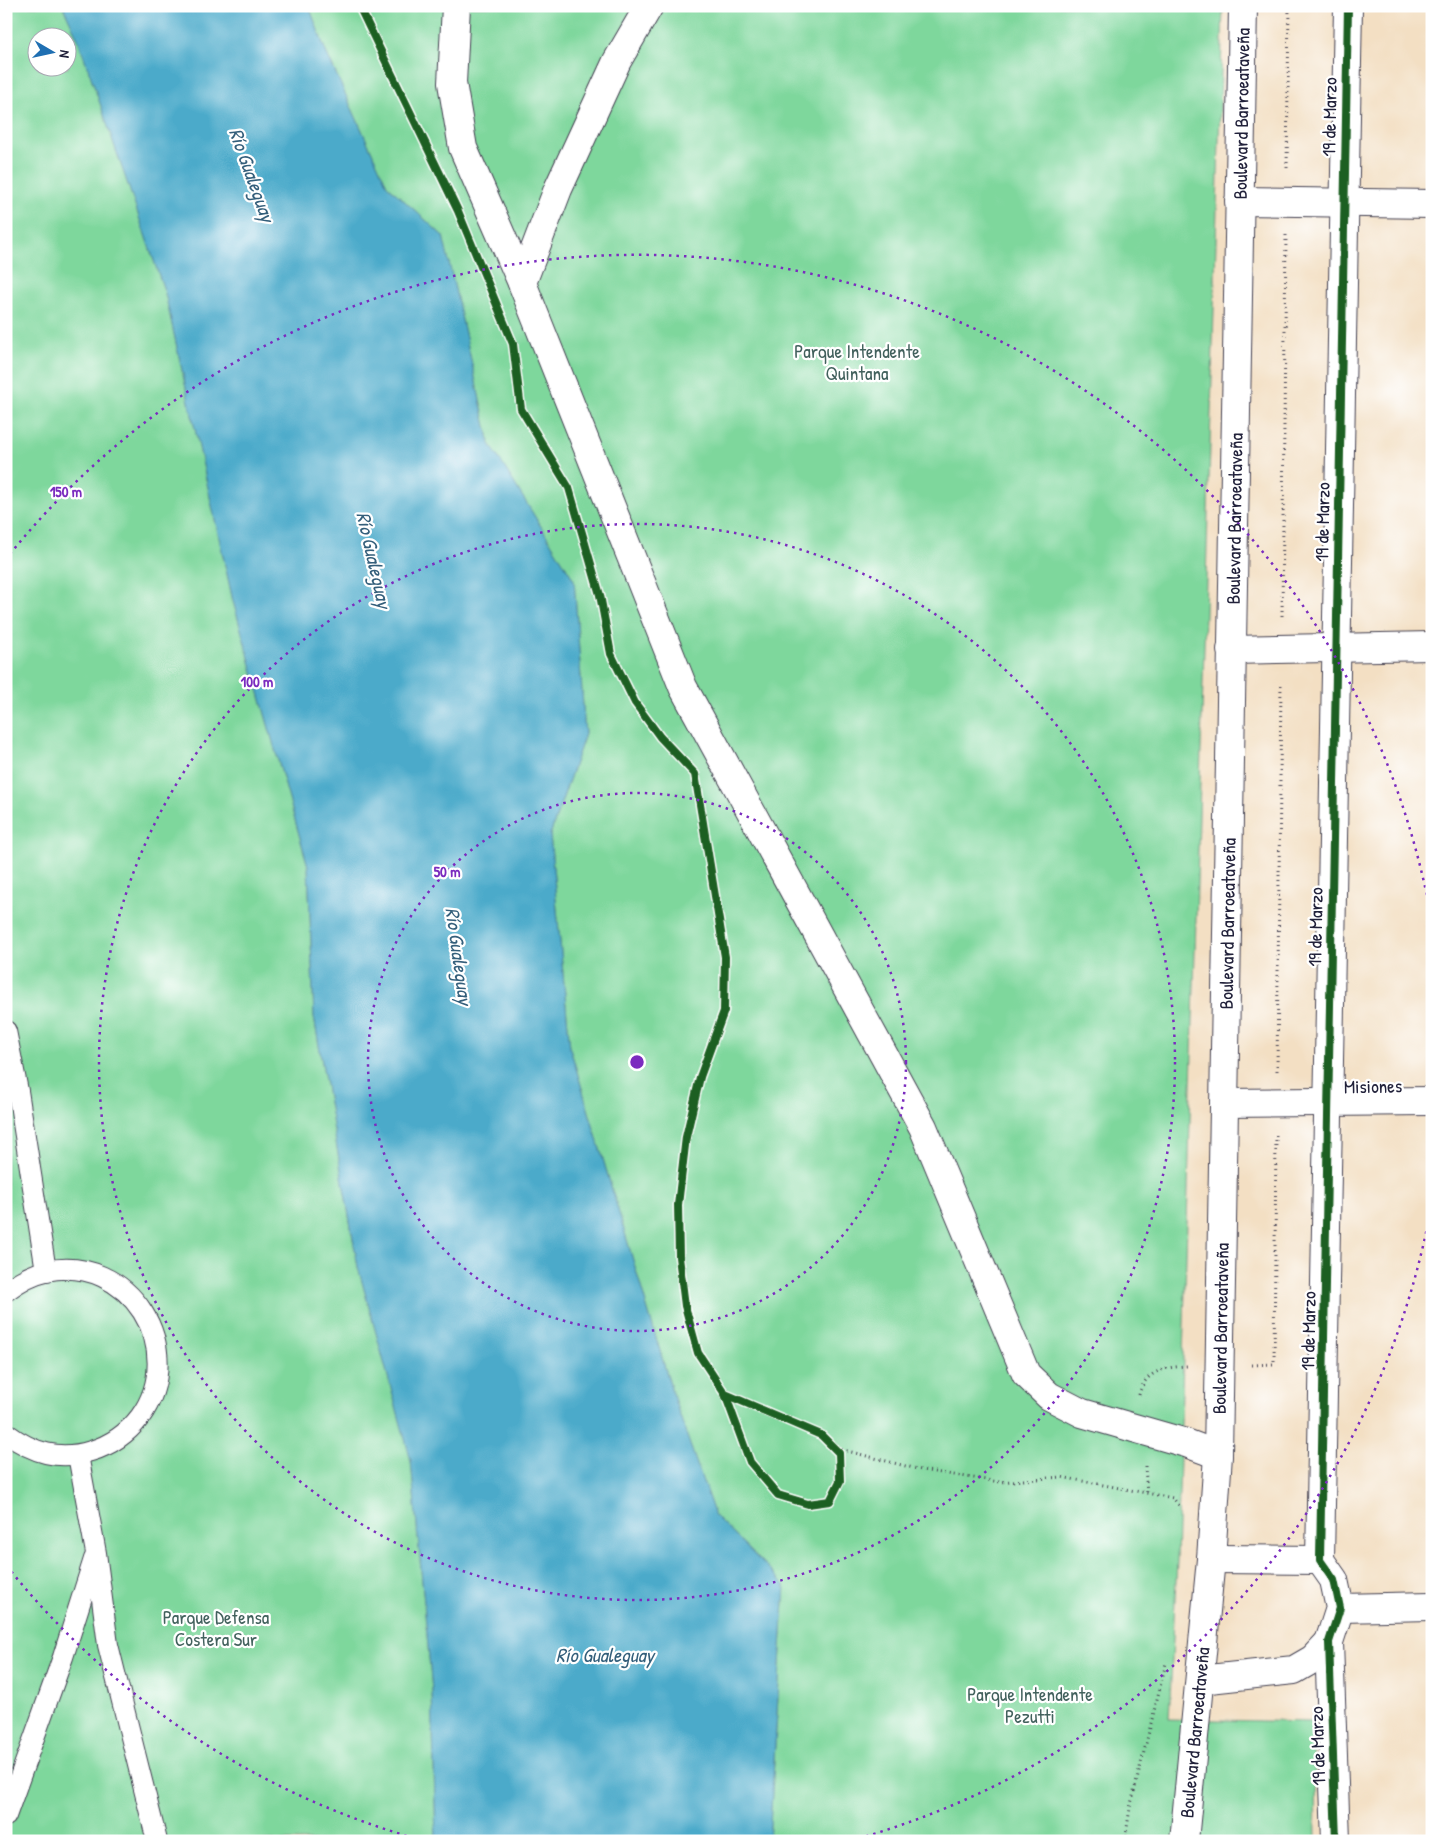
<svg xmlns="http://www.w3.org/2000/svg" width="1438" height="1847" font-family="'Patrick Hand',sans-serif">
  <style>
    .green { fill: #7ed79c; stroke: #507c6c; fill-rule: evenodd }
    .water { fill: #4baaca; stroke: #366682 }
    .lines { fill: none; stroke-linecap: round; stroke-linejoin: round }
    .service-casing { stroke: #413e4f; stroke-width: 22 }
    .minor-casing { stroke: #413e4f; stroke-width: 30 }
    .path { stroke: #413e4f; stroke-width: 3; stroke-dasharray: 1 4; stroke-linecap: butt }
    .service { stroke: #fff; stroke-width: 20 }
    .minor { stroke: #fff; stroke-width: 28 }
    .cycleway-casing { stroke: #fff; stroke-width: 11 }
    .cycleway { stroke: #1b5e20; stroke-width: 8 }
    .ring { fill: none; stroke: #7b2cbf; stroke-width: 2.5; stroke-dasharray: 2.5 5 }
    .labels { text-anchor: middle; stroke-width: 4.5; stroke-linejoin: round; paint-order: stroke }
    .street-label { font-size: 19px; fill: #22223b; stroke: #fff }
    .park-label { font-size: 19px; fill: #42615d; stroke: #fff }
    .water-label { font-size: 20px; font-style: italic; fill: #345f7b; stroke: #fff }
    .centre { fill: #7b2cbf; stroke: #fff; stroke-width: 2.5 }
    .ring-label { font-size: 15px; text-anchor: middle; font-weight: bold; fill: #7b2cbf; stroke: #fff; stroke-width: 4.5; stroke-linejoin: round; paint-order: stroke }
  </style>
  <rect width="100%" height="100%" fill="#fff"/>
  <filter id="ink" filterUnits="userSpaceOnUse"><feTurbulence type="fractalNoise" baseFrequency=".02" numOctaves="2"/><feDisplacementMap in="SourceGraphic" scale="10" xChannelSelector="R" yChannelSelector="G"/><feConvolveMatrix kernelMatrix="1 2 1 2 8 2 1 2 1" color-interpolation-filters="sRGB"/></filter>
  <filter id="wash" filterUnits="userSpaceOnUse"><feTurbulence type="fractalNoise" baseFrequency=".0096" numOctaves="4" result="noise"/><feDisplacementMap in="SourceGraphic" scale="20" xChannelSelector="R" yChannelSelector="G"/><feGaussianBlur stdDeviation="1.12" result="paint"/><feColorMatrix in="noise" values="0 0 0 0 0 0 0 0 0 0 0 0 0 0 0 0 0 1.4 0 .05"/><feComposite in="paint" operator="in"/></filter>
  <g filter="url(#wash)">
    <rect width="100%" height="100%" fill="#f3dfc3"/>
    <g class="green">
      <path d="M6,6H63L78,39L165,293L233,601L308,866L314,1017L358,1267L411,1460L432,1690L436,1841H6ZM38,38H68V68H38Z"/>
      <polygon points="309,6 1223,6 1177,1561 1169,1719 1314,1722 1316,1841 769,1841 785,1585 715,1516 676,1405 570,1048 550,835 585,734 574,580 490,444 443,236 387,185 326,52"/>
    </g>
    <polygon class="water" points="63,6 309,6 326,52 387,185 443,236 490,444 574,580 585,734 550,835 570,1048 676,1405 715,1516 785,1585 769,1841 436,1841 432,1690 411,1461 358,1267 314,1017 308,866 233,601 165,293 78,39"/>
  </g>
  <g filter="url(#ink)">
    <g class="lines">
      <g class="service-casing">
        <g id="service">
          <polyline points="6,1031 18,1091 46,1271"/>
          <path d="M6,1291C18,1282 31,1274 46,1271C129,1253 189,1349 140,1417C127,1434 111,1445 91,1451C59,1461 33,1453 6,1433"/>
          <polyline points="78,1455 96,1553 108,1645 157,1841"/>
          <polyline points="6,1816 63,1657 94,1559"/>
        </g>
      </g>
      <g class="minor-casing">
        <g id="minor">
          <polyline points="456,6 452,83 463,148 522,283 683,687 923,1127 1026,1374 1049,1396 1082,1413 1186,1443 1218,1455"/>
          <polyline points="1239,201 1432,204"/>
          <polyline points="522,283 558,189 617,61 649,6"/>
          <polyline points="1231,650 1432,646"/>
          <polyline points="1224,1103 1432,1101"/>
          <polyline points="1211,1559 1320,1560"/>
          <polyline points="1340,1608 1432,1606"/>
          <polyline points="1200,1680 1294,1670 1313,1659 1329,1642"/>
          <path id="s1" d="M1184,1841L1211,1559L1218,1455L1243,6"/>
          <polyline points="1336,1841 1329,1642 1340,1608 1334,1580 1320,1560 1348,6"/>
        </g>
      </g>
      <g class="path">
        <polyline points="1287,168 1289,6"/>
        <polyline points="1282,616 1286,235"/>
        <polyline points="1277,1071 1281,682"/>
        <polyline points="1252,1365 1274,1364 1276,1135"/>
        <path d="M1139,1395C1145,1370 1166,1367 1188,1366"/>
        <polyline points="832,1447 921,1470 1000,1482 1061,1477 1173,1498 1181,1508"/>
        <polyline points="1145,1466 1147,1493"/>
        <polyline points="1125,1841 1130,1808 1166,1663"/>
      </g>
      <use href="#service" class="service"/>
      <use href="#minor" class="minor"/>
      <g class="cycleway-casing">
        <g id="cycleway">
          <polyline points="359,6 458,211 513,344 521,409 569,488 600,595 611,654 635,703 660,737 695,774 725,957 724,1011 700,1077 686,1137 678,1205 679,1257 685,1306 698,1353 725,1394 750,1462 778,1495 808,1504 830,1501 840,1481 839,1453 821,1435 725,1394"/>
          <polyline points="1336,1841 1329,1642 1340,1608 1334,1580 1320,1560 1348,6"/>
        </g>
      </g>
      <use href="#cycleway" class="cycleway"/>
    </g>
  </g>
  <g class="ring">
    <circle cx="637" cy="1062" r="269"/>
    <circle cx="637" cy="1062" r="538"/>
    <path d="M1432 1202A807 807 0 0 1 853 1840M421 1840A807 807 0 0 1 10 1570M10 554A807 807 0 0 1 1432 922"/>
  </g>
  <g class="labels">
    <g class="street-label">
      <text dy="7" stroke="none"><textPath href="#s1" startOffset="1729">Boulevard Barroeataveña</textPath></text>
      <text transform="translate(1329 117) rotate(-89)" y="7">19 de Marzo</text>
      <text dy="7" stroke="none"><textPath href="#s1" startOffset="1324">Boulevard Barroeataveña</textPath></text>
      <text transform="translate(1322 522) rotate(-89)" y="7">19 de Marzo</text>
      <text dy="7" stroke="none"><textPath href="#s1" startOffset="919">Boulevard Barroeataveña</textPath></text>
      <text transform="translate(1315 927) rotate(-89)" y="7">19 de Marzo</text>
      <text transform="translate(1373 1086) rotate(-1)" y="7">Misiones</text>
      <text dy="7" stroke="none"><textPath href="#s1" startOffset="514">Boulevard Barroeataveña</textPath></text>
      <text transform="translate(1308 1331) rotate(-89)" y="7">19 de Marzo</text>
      <text dy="7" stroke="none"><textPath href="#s1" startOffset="109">Boulevard Barroeataveña</textPath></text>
      <text transform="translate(1317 1746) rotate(-92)" y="7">19 de Marzo</text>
    </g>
    <g class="park-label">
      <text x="857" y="358">Parque Intendente<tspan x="857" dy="22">Quintana</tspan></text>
      <text x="216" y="1624">Parque Defensa<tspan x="216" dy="22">Costera Sur</tspan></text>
      <text x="1030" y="1701">Parque Intendente<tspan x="1030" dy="22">Pezutti</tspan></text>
    </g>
    <g class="water-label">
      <text transform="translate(252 175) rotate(70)" y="7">Río Gualeguay</text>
      <text transform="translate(374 560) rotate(77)" y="7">Río Gualeguay</text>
      <text transform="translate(459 956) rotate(82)" y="7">Río Gualeguay</text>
      <text x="605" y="1662">Río Gualeguay</text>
    </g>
  </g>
  <circle cx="637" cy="1062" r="8" class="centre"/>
  <g class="ring-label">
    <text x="66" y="497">150 m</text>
    <text x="257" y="687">100 m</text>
    <text x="447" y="877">50 m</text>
  </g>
  <rect width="1438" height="1847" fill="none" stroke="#fff" stroke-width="25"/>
  <g transform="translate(52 52) rotate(99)"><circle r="24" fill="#ffffff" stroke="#a7a7b1"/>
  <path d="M0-4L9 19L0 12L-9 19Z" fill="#1f6fb2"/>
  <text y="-8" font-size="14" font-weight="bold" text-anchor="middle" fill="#22223b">N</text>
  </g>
</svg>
